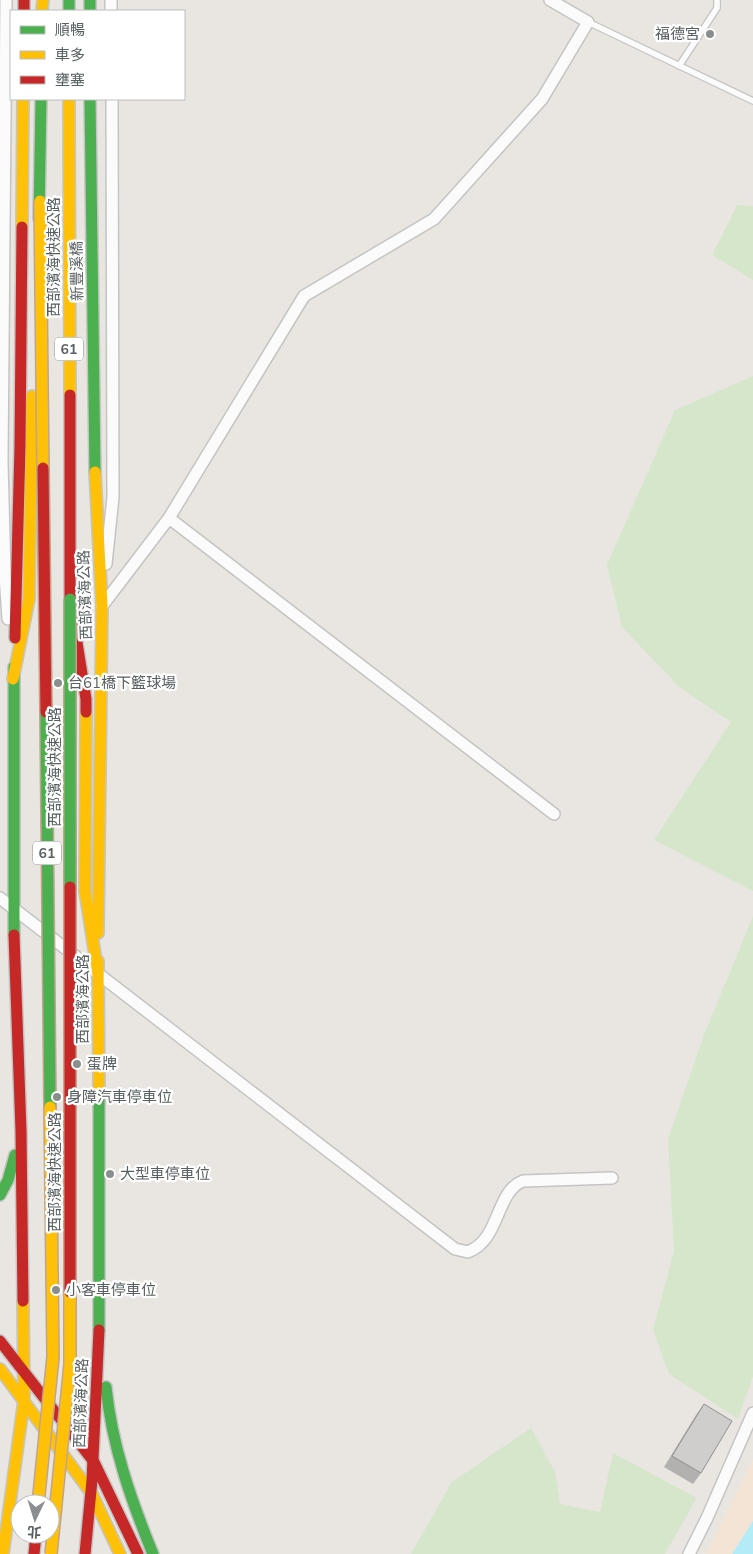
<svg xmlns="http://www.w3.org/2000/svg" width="753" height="1554" font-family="'Nunito Sans','Noto Sans TC',sans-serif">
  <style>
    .green { fill: #d5e6cb }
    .sand { fill: #f3e4d5 }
    .water { fill: #b3ecf6 }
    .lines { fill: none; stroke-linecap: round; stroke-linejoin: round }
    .lane-casing { stroke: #c4c4c3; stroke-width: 8 }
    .street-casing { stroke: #c4c4c3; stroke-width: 14 }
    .fast-casing { stroke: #c4c5c4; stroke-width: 14 }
    .slow-casing { stroke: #c4c5c4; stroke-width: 14 }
    .jam-casing { stroke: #c4c5c4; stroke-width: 14 }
    .lane { stroke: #fcfbfb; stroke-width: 5.5 }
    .street { stroke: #fcfbfb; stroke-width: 11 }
    .fast { stroke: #4caf50; stroke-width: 11 }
    .slow { stroke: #ffc107; stroke-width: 11 }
    .jam { stroke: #c62828; stroke-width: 11 }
    .fast-bridge-casing { stroke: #c0a490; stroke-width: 14; stroke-linecap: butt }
    .slow-bridge-casing { stroke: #c0a490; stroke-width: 14; stroke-linecap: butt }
    .jam-bridge-casing { stroke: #c0a490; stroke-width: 14; stroke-linecap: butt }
    .fast-bridge { stroke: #4caf50; stroke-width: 11 }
    .slow-bridge { stroke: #ffc107; stroke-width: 11 }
    .jam-bridge { stroke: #c62828; stroke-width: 11 }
    .wall { fill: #b3b1af }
    .building { fill: #d0cecc; stroke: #92908f }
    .poi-dot { fill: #8b8e8e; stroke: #fff; stroke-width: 2 }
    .labels { text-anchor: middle; stroke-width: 4.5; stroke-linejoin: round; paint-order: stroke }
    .shield { fill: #fff; stroke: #8a8f90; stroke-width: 1 }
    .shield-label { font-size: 14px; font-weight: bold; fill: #585f61 }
    .poi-label { font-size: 15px; fill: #585f61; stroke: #fff; text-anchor: start }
    .street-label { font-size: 15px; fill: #585f61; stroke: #fff }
  </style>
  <rect width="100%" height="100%" fill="#e9e6e2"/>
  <g class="green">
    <polygon points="737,205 753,206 753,280 712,255"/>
    <polygon points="753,376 753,891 654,840 731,722 679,687 622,627 607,565 675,410"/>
    <polygon points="753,916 753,1376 738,1419 669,1374 653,1330 674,1251 668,1139 704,1035"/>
    <polygon points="531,1428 555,1472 560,1504 600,1512 613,1453 697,1498 665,1554 411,1554 452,1482"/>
  </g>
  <polygon class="sand" points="753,1459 753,1552 752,1554 706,1554"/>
  <polygon class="water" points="753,1521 753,1554 732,1554"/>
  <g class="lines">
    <g class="lane-casing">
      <g id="lane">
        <polyline points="588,22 753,101"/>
        <polyline points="679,66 717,8 717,0"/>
      </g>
    </g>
    <g class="street-casing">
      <g id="street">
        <polyline points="6,0 2,462 5,575 8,619"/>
        <polyline points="111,0 111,11"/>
        <polyline points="169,518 554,814"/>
        <polyline points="106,564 113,497 112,99"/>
        <polyline points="102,606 169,518 304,296 434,219 542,99 588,22 550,0"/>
        <path d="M0,898L455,1249L468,1252C501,1239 495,1192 523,1181L612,1178"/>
        <polyline points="689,1554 707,1518 753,1413"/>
      </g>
    </g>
    <g class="fast-casing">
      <g id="fast">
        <polyline points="69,0 69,11"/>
        <polyline points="90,0 90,11"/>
        <polyline points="90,99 95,472"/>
        <polyline points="39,218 41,99"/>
        <polyline points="14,935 14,667"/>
        <polyline points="99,1095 99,1330"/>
        <polyline points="0,1195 8,1180 15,1155"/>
        <path d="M106,1387C112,1446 131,1500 153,1554"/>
      </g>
    </g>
    <g class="slow-casing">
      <g id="slow">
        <polyline points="42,11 43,0"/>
        <polyline points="69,99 70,395"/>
        <polyline points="22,227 23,99"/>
        <polyline points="95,472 102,606 98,933"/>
        <polyline points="13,679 29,599 32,396"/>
        <polyline points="86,712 85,891 98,974"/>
        <polyline points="98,961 99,1095"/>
        <polyline points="0,1369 92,1494 120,1554"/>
        <polyline points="3,1554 24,1400 23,1301"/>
      </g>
    </g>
    <g class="jam-casing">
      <g id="jam">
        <polyline points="24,0 24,11"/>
        <polyline points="70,395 70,599 86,699 86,712"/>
        <polyline points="15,638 20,446 22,227"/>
        <polyline points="14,935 21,1131 23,1301"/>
        <polyline points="0,1341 94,1462 138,1554"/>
        <polyline points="34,1554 36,1534"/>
        <polyline points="85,1554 92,1480 99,1330"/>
      </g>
    </g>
    <use href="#lane" class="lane"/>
    <use href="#street" class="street"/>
    <use href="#fast" class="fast"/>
    <use href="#slow" class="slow"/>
    <use href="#jam" class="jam"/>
    <g class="fast-bridge-casing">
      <g id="fast-bridge">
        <polyline points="70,599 70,887"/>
        <polyline points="46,712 50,1107"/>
      </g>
    </g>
    <g class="slow-bridge-casing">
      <g id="slow-bridge">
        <polyline points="40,201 43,468"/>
        <polyline points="38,1504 53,1357 50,1107"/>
        <polyline points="51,1554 70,1364 70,1292"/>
      </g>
    </g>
    <g class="jam-bridge-casing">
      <g id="jam-bridge">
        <polyline points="43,468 46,712"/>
        <polyline points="70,887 70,1292"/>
      </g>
    </g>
    <use href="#fast-bridge" class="fast-bridge"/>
    <use href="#slow-bridge" class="slow-bridge"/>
    <use href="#jam-bridge" class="jam-bridge"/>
  </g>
  <polygon class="wall" points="704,1404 701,1473 693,1484 664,1467 696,1415"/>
  <polygon class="building" points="704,1404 732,1421 701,1473 672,1456"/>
  <g class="poi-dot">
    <circle cx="710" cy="34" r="5"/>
    <circle cx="58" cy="683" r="5"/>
    <circle cx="77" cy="1064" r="5"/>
    <circle cx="57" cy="1097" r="5"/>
    <circle cx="110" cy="1174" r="5"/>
    <circle cx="56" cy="1290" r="5"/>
  </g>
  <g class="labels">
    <g class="shield">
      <rect x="55" y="337.5" width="28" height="23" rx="4"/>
      <rect x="33" y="841.5" width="28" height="23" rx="4"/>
    </g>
    <g class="shield-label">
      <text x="69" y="354">61</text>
      <text x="47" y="858">61</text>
    </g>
    <g class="poi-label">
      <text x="700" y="39" text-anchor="end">福德宮</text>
      <text x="68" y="688">台61橋下籃球場</text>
      <text x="87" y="1069">蛋牌</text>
      <text x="67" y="1102">身障汽車停車位</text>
      <text x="120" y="1179">大型車停車位</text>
      <text x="66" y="1295">小客車停車位</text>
    </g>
    <g class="street-label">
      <text transform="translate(54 257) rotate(-90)" y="5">西部濱海快速公路</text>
      <text transform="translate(77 271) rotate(-91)" y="5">新豐溪橋</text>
      <text transform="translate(85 595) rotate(-92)" y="5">西部濱海公路</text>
      <text transform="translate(55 767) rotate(-90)" y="5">西部濱海快速公路</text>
      <text transform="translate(83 999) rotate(-90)" y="5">西部濱海公路</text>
      <text transform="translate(55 1172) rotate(-90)" y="5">西部濱海快速公路</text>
      <text transform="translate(81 1403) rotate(-88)" y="5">西部濱海公路</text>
    </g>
  </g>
  <rect x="10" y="10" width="175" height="90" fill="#ffffff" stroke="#bcbfc0"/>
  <rect x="20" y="26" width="25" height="8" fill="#4caf50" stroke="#bcbfc0"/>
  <text x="55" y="35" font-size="15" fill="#585f61">順暢</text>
  <rect x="20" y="51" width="25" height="8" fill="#ffc107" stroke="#bcbfc0"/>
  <text x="55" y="60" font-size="15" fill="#585f61">車多</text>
  <rect x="20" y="76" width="25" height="8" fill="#c62828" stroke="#bcbfc0"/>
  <text x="55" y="85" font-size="15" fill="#585f61">壅塞</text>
  <g transform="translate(35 1519) rotate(184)"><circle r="24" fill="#ffffff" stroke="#bcbfc0"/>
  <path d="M0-4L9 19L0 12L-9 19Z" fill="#8b8e8e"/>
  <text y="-8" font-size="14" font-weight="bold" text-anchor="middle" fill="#585f61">北</text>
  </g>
</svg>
